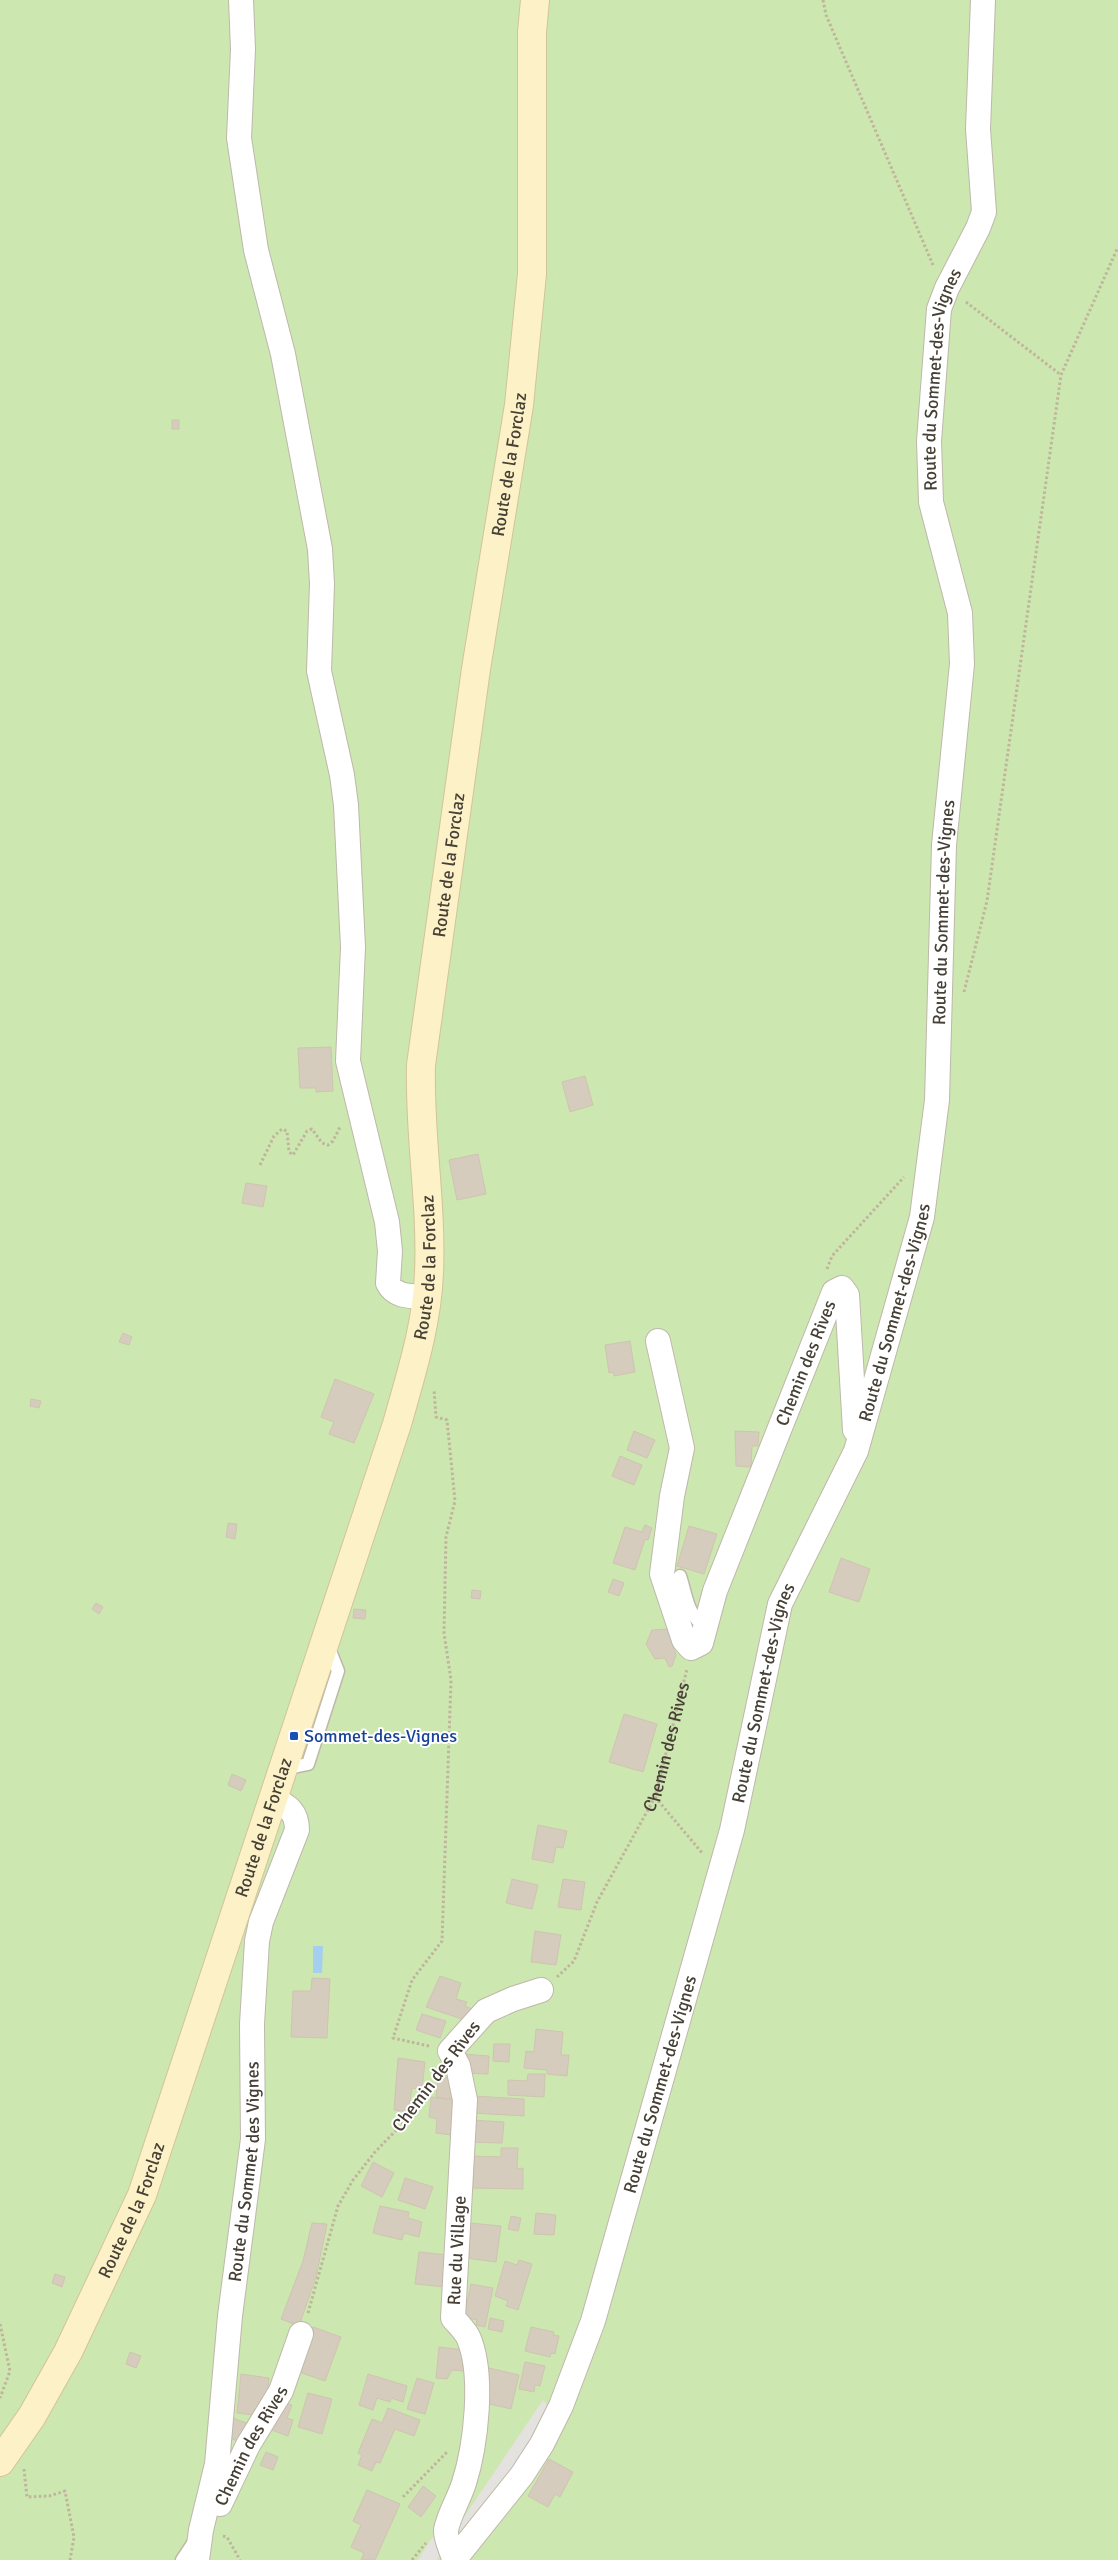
<svg xmlns="http://www.w3.org/2000/svg" width="1118" height="2560" font-family="Signika,sans-serif">
  <style>
    .green { fill: #cde7b1 }
    .parking { fill: #e4e2df }
    .water { fill: #a5cfef }
    .building { fill: #d5ccbd; stroke: #cfc4b0 }
    .lines { fill: none; stroke-linecap: round; stroke-linejoin: round }
    .lane-casing { stroke: #beb8aa; stroke-width: 15 }
    .street-casing { stroke: #beb8aa; stroke-width: 26 }
    .secondary-casing { stroke: #d2c498; stroke-width: 30 }
    .path { stroke: #c0b49b; stroke-width: 3; stroke-dasharray: 2.5 2.5; stroke-linecap: butt }
    .lane { stroke: #fff; stroke-width: 12 }
    .street { stroke: #fff; stroke-width: 24 }
    .secondary { stroke: #fdf1c7; stroke-width: 28 }
    .transit-dot { fill: #1a4fb4; stroke: #fff; stroke-width: 2 }
    .labels { text-anchor: middle; stroke-width: 4; stroke-linejoin: round; paint-order: stroke }
    .street-label { font-size: 18px; fill: #464036; stroke: #fff }
    .transit-label { font-size: 18px; fill: #164399; stroke: #fff; text-anchor: start }
  </style>
  <rect width="100%" height="100%" fill="#f3f0e7"/>
  <rect class="green" x="0" y="0" width="1118" height="2560"/>
  <g class="parking">
    <polygon points="543,2400 555,2414 460,2539 456,2529"/>
    <polygon points="436,2536 440,2554 437,2560 418,2560 431,2539"/>
  </g>
  <polygon class="water" points="313,1946 323,1946 322,1973 313,1973"/>
  <g class="building">
    <rect x="172" y="420" width="7" height="9"/>
    <polygon points="331,1047 333,1091 316,1092 316,1088 300,1088 298,1048"/>
    <polygon points="585,1076 593,1105 570,1112 562,1082"/>
    <polygon points="478,1154 486,1194 457,1200 449,1160"/>
    <polygon points="246,1183 267,1186 263,1207 242,1203"/>
    <polygon points="123,1333 132,1337 129,1345 119,1342"/>
    <polygon points="630,1341 635,1372 614,1376 613,1372 609,1373 605,1345"/>
    <polygon points="335,1379 374,1394 354,1443 329,1434 334,1422 321,1417"/>
    <polygon points="31,1399 41,1401 39,1408 30,1406"/>
    <polygon points="634,1431 655,1440 647,1458 627,1450"/>
    <polygon points="735,1431 759,1432 758,1446 752,1446 751,1467 736,1466"/>
    <polygon points="620,1456 642,1465 634,1485 612,1476"/>
    <polygon points="228,1523 237,1524 235,1539 226,1537"/>
    <polygon points="645,1525 652,1528 648,1540 645,1539 635,1570 613,1563 625,1527 642,1532"/>
    <polygon points="689,1526 717,1534 704,1574 677,1566"/>
    <polygon points="841,1558 870,1569 859,1602 829,1592"/>
    <polygon points="613,1579 624,1583 619,1596 608,1592"/>
    <polygon points="472,1590 481,1591 480,1599 471,1598"/>
    <polygon points="96,1603 103,1607 99,1614 92,1609"/>
    <polygon points="354,1609 366,1610 365,1619 353,1618"/>
    <polygon points="667,1629 676,1655 672,1666 669,1667 665,1658 655,1659 646,1644 652,1630"/>
    <polygon points="624,1714 657,1724 643,1772 609,1762"/>
    <polygon points="232,1774 246,1780 241,1791 228,1785"/>
    <polygon points="538,1825 567,1831 563,1848 556,1847 553,1863 532,1859"/>
    <polygon points="512,1879 538,1885 532,1909 506,1903"/>
    <polygon points="563,1879 585,1882 581,1910 558,1907"/>
    <polygon points="535,1931 561,1935 556,1965 531,1962"/>
    <polygon points="440,1976 461,1983 456,1999 467,2002 465,2006 472,2009 468,2021 426,2007"/>
    <polygon points="312,1978 330,1979 327,2038 291,2037 293,1991 311,1991"/>
    <polygon points="422,2014 446,2021 440,2038 416,2030"/>
    <polygon points="536,2029 563,2032 561,2055 569,2055 567,2076 547,2074 547,2070 524,2068 526,2051 534,2052"/>
    <polygon points="494,2044 510,2044 509,2062 493,2061"/>
    <polygon points="464,2054 489,2056 488,2074 463,2073"/>
    <polygon points="398,2058 425,2062 422,2089 412,2088 408,2112 394,2110"/>
    <polygon points="528,2074 545,2074 544,2097 508,2095 508,2080 527,2081"/>
    <polygon points="438,2076 458,2079 455,2100 436,2097"/>
    <polygon points="473,2096 524,2099 524,2116 472,2113"/>
    <polygon points="431,2097 455,2100 451,2135 436,2133 437,2119 429,2117"/>
    <polygon points="469,2120 504,2122 502,2143 468,2142"/>
    <polygon points="501,2148 518,2148 517,2169 523,2168 523,2189 470,2188 471,2156 501,2157"/>
    <polygon points="373,2162 394,2173 382,2197 361,2186"/>
    <polygon points="405,2178 433,2187 425,2209 398,2200"/>
    <polygon points="380,2206 409,2212 408,2218 422,2222 419,2237 404,2233 402,2240 373,2233"/>
    <polygon points="536,2213 556,2215 554,2235 534,2234"/>
    <polygon points="511,2216 521,2218 518,2231 508,2229"/>
    <polygon points="312,2223 327,2224 316,2277 299,2326 281,2319 303,2261"/>
    <polygon points="470,2223 501,2226 496,2262 466,2258"/>
    <polygon points="419,2252 448,2255 445,2287 415,2284"/>
    <polygon points="519,2260 532,2264 518,2310 506,2306 508,2301 495,2296 505,2261 517,2265"/>
    <polygon points="55,2274 65,2277 62,2287 52,2283"/>
    <polygon points="471,2284 493,2288 485,2327 476,2325 477,2320 464,2317"/>
    <polygon points="490,2318 504,2321 502,2332 488,2329"/>
    <polygon points="313,2327 341,2337 325,2381 296,2371"/>
    <polygon points="531,2327 554,2332 553,2335 559,2336 555,2354 551,2353 550,2357 525,2351"/>
    <polygon points="439,2347 466,2350 464,2371 452,2370 447,2379 436,2378"/>
    <polygon points="130,2352 141,2356 136,2368 126,2364"/>
    <polygon points="525,2362 545,2366 540,2386 535,2385 534,2392 519,2389"/>
    <polygon points="489,2368 519,2375 511,2409 481,2402"/>
    <polygon points="241,2374 269,2378 267,2397 253,2415 237,2413"/>
    <polygon points="368,2374 407,2386 403,2402 391,2398 390,2402 377,2398 373,2410 359,2405"/>
    <polygon points="417,2378 434,2383 425,2414 407,2409"/>
    <polygon points="308,2393 332,2399 322,2434 298,2427"/>
    <polygon points="278,2401 292,2405 287,2418 293,2420 288,2436 269,2429"/>
    <polygon points="388,2408 420,2420 414,2436 395,2429 380,2463 376,2462 372,2471 358,2465 362,2455 358,2453 372,2419 382,2423"/>
    <polygon points="232,2418 252,2425 245,2444 225,2436"/>
    <polygon points="266,2452 278,2457 273,2470 260,2465"/>
    <polygon points="549,2459 573,2472 560,2497 555,2494 548,2507 528,2496"/>
    <polygon points="423,2486 436,2496 421,2517 408,2507"/>
    <polygon points="367,2490 400,2504 375,2560 361,2560 364,2553 351,2547 361,2525 353,2521"/>
  </g>
  <g class="lines">
    <g class="lane-casing">
      <g id="lane">
        <path d="M680,1576C685,1590 688,1619 704,1624"/>
        <polyline points="284,1769 308,1764 338,1671 328,1646"/>
        <polyline points="182,2560 196,2539"/>
      </g>
    </g>
    <g class="street-casing">
      <g id="street">
        <path d="M241,0L243,49L239,138L256,250L283,354L320,549L322,584L319,671L342,775L346,805L353,947L348,1061L387,1222L390,1251L388,1283C395,1298 413,1296 427,1297"/>
        <path id="s2" d="M658,1341L682,1448L672,1496L662,1574L684,1640L691,1648L701,1643L715,1591L834,1292L842,1288L847,1295L855,1430"/>
        <path id="s3" d="M220,2504L248,2445L281,2391L301,2334"/>
        <path id="s4" d="M454,2559C452,2551 445,2538 446,2530C449,2514 459,2499 464,2483C476,2445 484,2376 469,2339C466,2331 458,2324 453,2318L465,2100L458,2066L450,2051L486,2011L513,1999L541,1990"/>
        <path id="s5" d="M197,2560L201,2530L217,2464L230,2316L253,2139L252,2024L257,1941L261,1922L297,1830C297,1813 289,1806 274,1800"/>
        <path id="s6" d="M454,2560L522,2475L542,2444L561,2406L593,2321L732,1830L780,1604L856,1451L922,1217L937,1100L944,845L962,664L960,613L931,502L929,441L939,309L947,288L978,228L984,212L978,129L983,0"/>
      </g>
    </g>
    <g class="secondary-casing">
      <g id="secondary">
        <path id="s7" d="M0,2462L32,2416L68,2352L142,2195L397,1424C411,1374 427,1325 429,1273C432,1204 419,1135 421,1065L476,669L519,405L532,274V32L535,0"/>
      </g>
    </g>
    <g class="path">
      <polyline points="823,0 826,15 933,265"/>
      <polyline points="966,302 1061,375"/>
      <polyline points="964,992 987,901 1061,375 1118,247"/>
      <polyline points="260,1165 274,1136 282,1129 287,1131 289,1152 293,1155 307,1131 312,1129 322,1143 328,1145 333,1141 340,1127"/>
      <polyline points="827,1269 832,1256 904,1177"/>
      <polyline points="655,1797 703,1854"/>
      <path id="s1" d="M557,1977L574,1961L597,1902L655,1797L687,1669"/>
      <polyline points="429,2046 393,2038 412,1980 442,1941 451,1680 444,1633 446,1537 455,1501 447,1420 436,1417 434,1389"/>
      <polyline points="308,2313 338,2206 353,2180 375,2152 410,2116 436,2074"/>
      <polyline points="0,2324 10,2371 0,2398"/>
      <polyline points="24,2469 27,2497 49,2496 65,2491 74,2537 70,2560"/>
      <polyline points="403,2497 448,2451"/>
      <polyline points="223,2536 227,2537 240,2560"/>
      <polyline points="412,2560 426,2543"/>
    </g>
    <use href="#lane" class="lane"/>
    <use href="#street" class="street"/>
    <use href="#secondary" class="secondary"/>
  </g>
  <rect class="transit-dot" x="289" y="1731" width="10" height="10" rx="2.5"/>
  <g class="labels">
    <g class="street-label">
      <text dy="6" stroke="none"><textPath href="#s6" startOffset="2279">Route du Sommet-des-Vignes</textPath></text>
      <text dy="6" stroke="none"><textPath href="#s7" startOffset="2085">Route de la Forclaz</textPath></text>
      <text dy="6" stroke="none"><textPath href="#s7" startOffset="1680">Route de la Forclaz</textPath></text>
      <text dy="6" stroke="none"><textPath href="#s6" startOffset="1740">Route du Sommet-des-Vignes</textPath></text>
      <text dy="6" stroke="none"><textPath href="#s7" startOffset="1275">Route de la Forclaz</textPath></text>
      <text dy="6" stroke="none"><textPath href="#s6" startOffset="1335">Route du Sommet-des-Vignes</textPath></text>
      <text dy="6" stroke="none"><textPath href="#s2" startOffset="628">Chemin des Rives</textPath></text>
      <text dy="6" stroke="none"><textPath href="#s6" startOffset="930">Route du Sommet-des-Vignes</textPath></text>
      <text dy="6" stroke="none"><textPath href="#s1" startOffset="258">Chemin des Rives</textPath></text>
      <text dy="6" stroke="none"><textPath href="#s7" startOffset="690">Route de la Forclaz</textPath></text>
      <text transform="translate(436 2076) rotate(-53)" y="6">Chemin des Rives</text>
      <text dy="6" stroke="none"><textPath href="#s6" startOffset="525">Route du Sommet-des-Vignes</textPath></text>
      <text dy="6" stroke="none"><textPath href="#s5" startOffset="392">Route du Sommet des Vignes</textPath></text>
      <text dy="6" stroke="none"><textPath href="#s7" startOffset="285">Route de la Forclaz</textPath></text>
      <text dy="6" stroke="none"><textPath href="#s4" startOffset="321">Rue du Village</textPath></text>
      <text dy="6" stroke="none"><textPath href="#s3" startOffset="66">Chemin des Rives</textPath></text>
    </g>
    <g class="transit-label">
      <text x="304" y="1742">Sommet-des-Vignes</text>
    </g>
  </g>
</svg>
